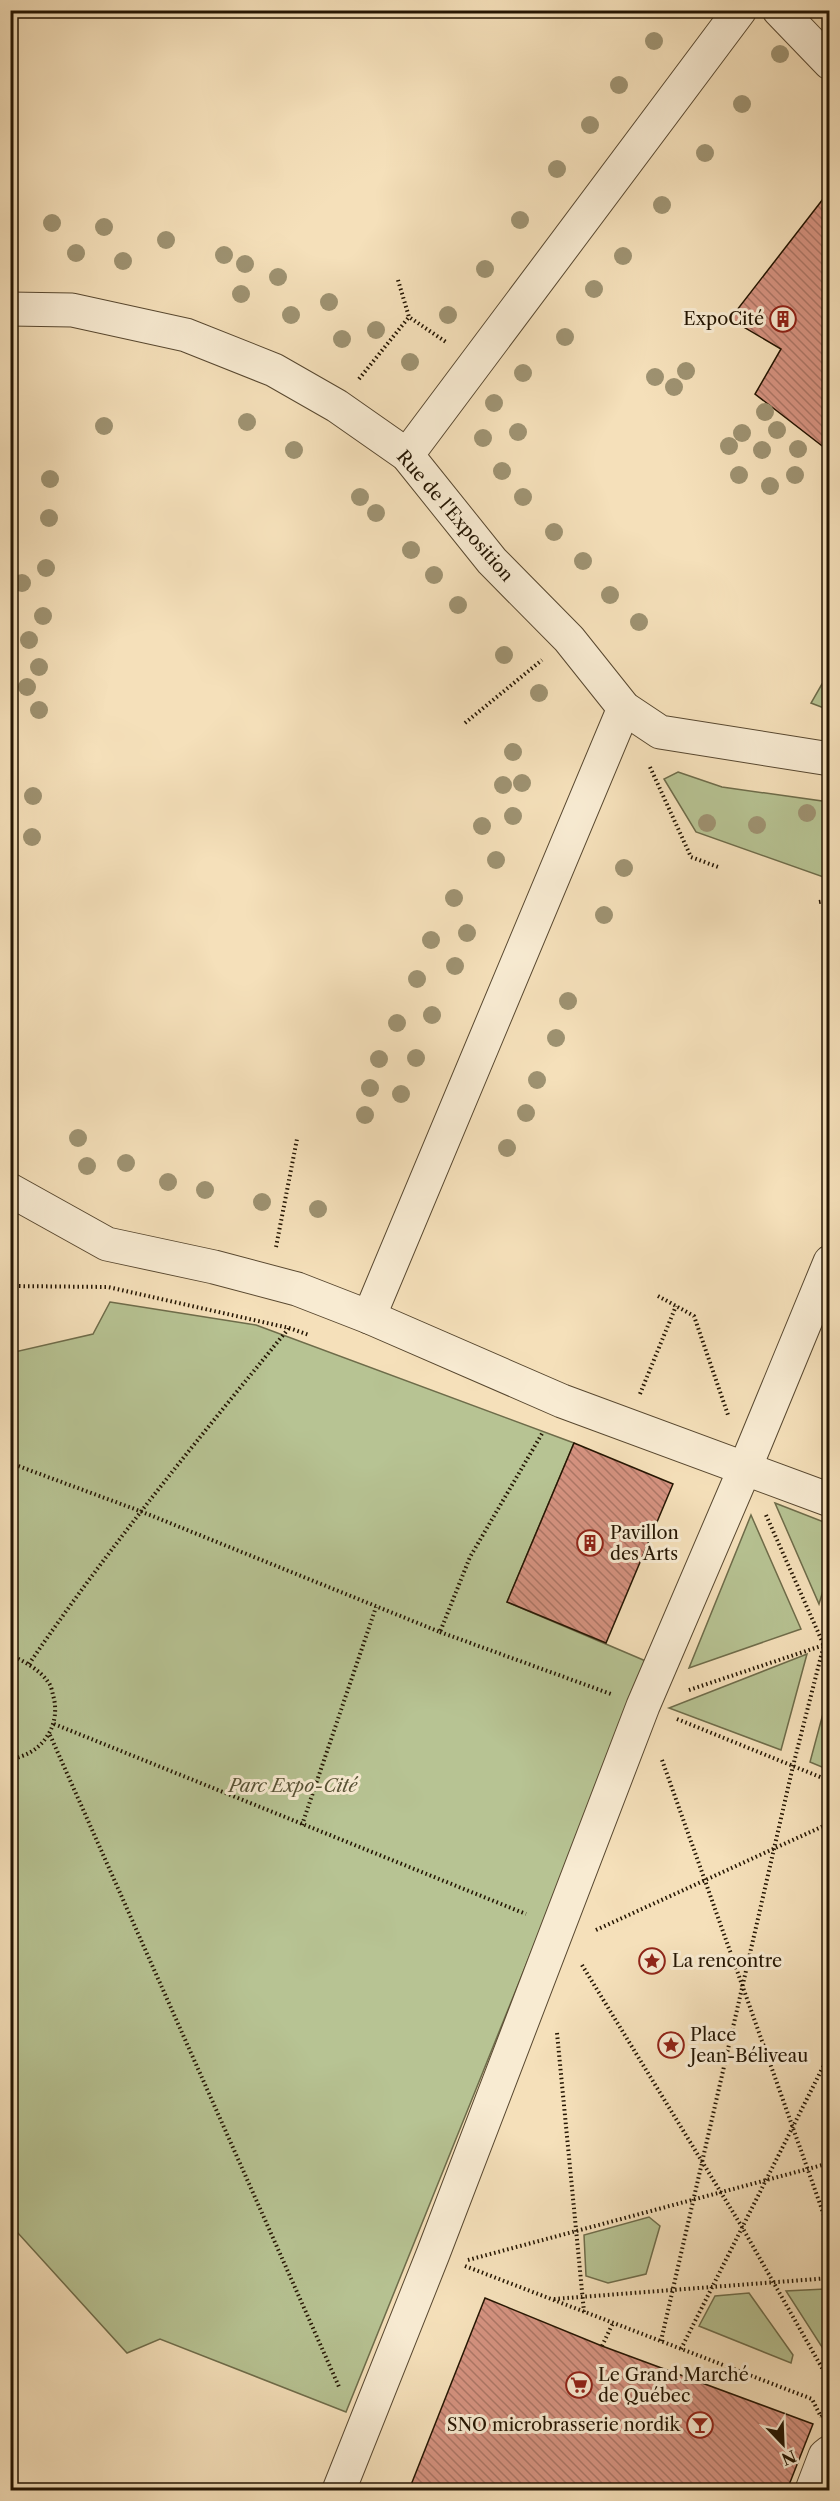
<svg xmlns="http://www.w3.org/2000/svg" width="840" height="2501" font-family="'Libre Caslon Text',serif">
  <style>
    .green { fill: #b7c393; stroke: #6e6c4a; stroke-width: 1.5 }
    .building { fill: url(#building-back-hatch); stroke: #241502; stroke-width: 1.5 }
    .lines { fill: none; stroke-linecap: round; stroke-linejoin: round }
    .minor-casing { stroke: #584830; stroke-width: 35 }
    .path { stroke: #241502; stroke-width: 4; stroke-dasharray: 1.5 3; stroke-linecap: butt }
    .minor { stroke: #f8ebd2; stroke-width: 33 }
    .tree { fill: #9e9271 }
    .labels { text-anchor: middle; stroke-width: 6; stroke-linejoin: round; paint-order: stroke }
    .poi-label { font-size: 18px; fill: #241502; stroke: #f8ebd2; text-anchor: start }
    .street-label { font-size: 18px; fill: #241502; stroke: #f8ebd2 }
    .park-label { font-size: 18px; font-style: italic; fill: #575235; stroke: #f8ebd2 }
  </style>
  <defs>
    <pattern id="building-back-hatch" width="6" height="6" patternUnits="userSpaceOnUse" patternTransform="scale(1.5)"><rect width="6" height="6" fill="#d69381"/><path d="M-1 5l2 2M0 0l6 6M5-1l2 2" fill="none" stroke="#ad7767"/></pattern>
  </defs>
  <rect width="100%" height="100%" fill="#f5e0ba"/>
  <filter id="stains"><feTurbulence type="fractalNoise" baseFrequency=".00333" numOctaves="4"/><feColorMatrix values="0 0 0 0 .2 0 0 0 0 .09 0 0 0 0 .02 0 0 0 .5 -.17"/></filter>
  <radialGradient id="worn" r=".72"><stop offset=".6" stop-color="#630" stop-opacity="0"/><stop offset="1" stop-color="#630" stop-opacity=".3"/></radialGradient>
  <g class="green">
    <polygon points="829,682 830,682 829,710 811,703 822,684"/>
    <polygon points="678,772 722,787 829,802 829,879 696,832 664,779"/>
    <polygon points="110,1302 256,1325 574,1443 507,1602 648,1662 346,2412 160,2339 127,2353 17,2232 10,2000 10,1353 93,1334"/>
    <polygon points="775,1503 829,1524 829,1571 819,1604"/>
    <polygon points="751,1515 801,1629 689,1668"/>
    <polygon points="807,1654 781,1750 669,1708"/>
    <polygon points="828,1695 830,1697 829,1770 810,1762"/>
    <polygon points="649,2217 660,2226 646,2274 608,2283 586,2276 584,2235"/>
    <polygon points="825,2289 829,2298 829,2358 786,2291"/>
    <polygon points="749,2293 793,2355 791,2363 699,2326 715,2296"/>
  </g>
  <g class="building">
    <polygon points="830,190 830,452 755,394 781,349 730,319"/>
    <polygon points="574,1443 673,1484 606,1643 507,1602"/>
    <polygon points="485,2298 602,2346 813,2424 787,2490 409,2490"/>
  </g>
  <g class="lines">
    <g class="minor-casing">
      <g id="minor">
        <polyline points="779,10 830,63"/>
        <polyline points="10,309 72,310 186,335 274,370 337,406 407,455 492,561 569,639 624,708 660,732 830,759"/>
        <polyline points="407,455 740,10"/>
        <polyline points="10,1190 107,1244 214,1267 297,1289 369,1317 562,1401 830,1500"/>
        <polyline points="369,1317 624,708"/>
        <polyline points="339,2490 433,2254 643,1706 745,1468 830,1262"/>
        <polyline points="812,2490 825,2456 830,2452"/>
      </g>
    </g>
    <g class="path">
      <polyline points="398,280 409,317 446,342"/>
      <polyline points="359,379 409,317"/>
      <polyline points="465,723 542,660"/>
      <polyline points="650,767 691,857 718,867"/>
      <polyline points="819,902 830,900"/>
      <polyline points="276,1247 297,1139"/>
      <polyline points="10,1286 108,1287 289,1328 309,1335"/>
      <polyline points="658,1296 694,1316 728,1415"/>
      <polyline points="640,1394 676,1306"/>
      <polyline points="10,1463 140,1511 440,1632 470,1557 543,1432"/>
      <polyline points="766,1515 830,1659"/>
      <polyline points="440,1632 611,1694"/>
      <path d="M10,1655C24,1661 40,1670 48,1682C51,1685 52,1691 53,1695C62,1725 42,1755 10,1759"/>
      <path d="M29,1664C109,1547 199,1438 289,1328"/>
      <polyline points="689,1690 830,1643"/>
      <polyline points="677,1719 830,1781"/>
      <polyline points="54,1724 526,1914"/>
      <polyline points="50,1735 340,2389"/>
      <polyline points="662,1760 830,2232"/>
      <polyline points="302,1825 376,1607"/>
      <polyline points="596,1930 830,1823"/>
      <polyline points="582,1965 742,2227 830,2382"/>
      <polyline points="557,2033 584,2312"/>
      <polyline points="468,2260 830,2163"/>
      <polyline points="465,2266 812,2399 821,2417"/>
      <polyline points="554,2299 830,2278"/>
      <polyline points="661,2341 793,1766 830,1621"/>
      <polyline points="602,2346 613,2323"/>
      <polyline points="681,2349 830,2053"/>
      <polyline points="821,2417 830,2408"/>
    </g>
    <use href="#minor" class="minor"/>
  </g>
  <g class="tree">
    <circle cx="654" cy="41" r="9"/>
    <circle cx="780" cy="54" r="9"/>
    <circle cx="619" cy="85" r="9"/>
    <circle cx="742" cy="104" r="9"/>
    <circle cx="590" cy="125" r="9"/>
    <circle cx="705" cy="153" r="9"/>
    <circle cx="557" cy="169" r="9"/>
    <circle cx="662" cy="205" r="9"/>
    <circle cx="520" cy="220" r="9"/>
    <circle cx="52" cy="223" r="9"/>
    <circle cx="104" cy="227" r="9"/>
    <circle cx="166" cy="240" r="9"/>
    <circle cx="76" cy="253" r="9"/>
    <circle cx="224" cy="255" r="9"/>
    <circle cx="623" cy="256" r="9"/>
    <circle cx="123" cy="261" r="9"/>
    <circle cx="245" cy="264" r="9"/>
    <circle cx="485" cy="269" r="9"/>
    <circle cx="278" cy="277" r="9"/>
    <circle cx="594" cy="289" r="9"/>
    <circle cx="241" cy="294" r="9"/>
    <circle cx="329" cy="302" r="9"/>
    <circle cx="291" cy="315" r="9"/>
    <circle cx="448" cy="315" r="9"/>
    <circle cx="376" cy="330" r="9"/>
    <circle cx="565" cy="337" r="9"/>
    <circle cx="342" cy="339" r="9"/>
    <circle cx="410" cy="362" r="9"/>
    <circle cx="686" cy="371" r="9"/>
    <circle cx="523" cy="373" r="9"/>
    <circle cx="655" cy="377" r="9"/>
    <circle cx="674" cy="387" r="9"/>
    <circle cx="494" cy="403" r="9"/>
    <circle cx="765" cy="412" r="9"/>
    <circle cx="247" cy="422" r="9"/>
    <circle cx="104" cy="426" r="9"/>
    <circle cx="777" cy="430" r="9"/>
    <circle cx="518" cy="432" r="9"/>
    <circle cx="742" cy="433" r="9"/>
    <circle cx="483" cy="438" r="9"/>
    <circle cx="729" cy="446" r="9"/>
    <circle cx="798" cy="449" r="9"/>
    <circle cx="294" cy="450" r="9"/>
    <circle cx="762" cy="450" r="9"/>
    <circle cx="502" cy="471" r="9"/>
    <circle cx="739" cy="475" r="9"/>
    <circle cx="795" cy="475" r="9"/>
    <circle cx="50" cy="479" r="9"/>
    <circle cx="770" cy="486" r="9"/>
    <circle cx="360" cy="497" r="9"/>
    <circle cx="523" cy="497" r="9"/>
    <circle cx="376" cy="513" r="9"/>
    <circle cx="49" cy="518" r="9"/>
    <circle cx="554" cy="532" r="9"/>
    <circle cx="411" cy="550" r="9"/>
    <circle cx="583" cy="561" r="9"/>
    <circle cx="46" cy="568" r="9"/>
    <circle cx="434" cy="575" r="9"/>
    <circle cx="22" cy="583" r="9"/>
    <circle cx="610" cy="595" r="9"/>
    <circle cx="458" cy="605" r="9"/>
    <circle cx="43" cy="616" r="9"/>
    <circle cx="639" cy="622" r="9"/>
    <circle cx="29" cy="640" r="9"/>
    <circle cx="504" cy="655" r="9"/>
    <circle cx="39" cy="667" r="9"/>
    <circle cx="27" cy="687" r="9"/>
    <circle cx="539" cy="693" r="9"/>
    <circle cx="39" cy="710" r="9"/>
    <circle cx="513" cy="752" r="9"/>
    <circle cx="522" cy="783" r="9"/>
    <circle cx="503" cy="785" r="9"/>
    <circle cx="33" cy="796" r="9"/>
    <circle cx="807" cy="813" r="9"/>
    <circle cx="513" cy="816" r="9"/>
    <circle cx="707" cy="823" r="9"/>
    <circle cx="757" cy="825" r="9"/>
    <circle cx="482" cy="826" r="9"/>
    <circle cx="32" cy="837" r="9"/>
    <circle cx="496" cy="860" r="9"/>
    <circle cx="624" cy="868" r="9"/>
    <circle cx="454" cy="898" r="9"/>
    <circle cx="604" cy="915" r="9"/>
    <circle cx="467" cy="933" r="9"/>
    <circle cx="431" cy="940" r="9"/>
    <circle cx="455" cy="966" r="9"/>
    <circle cx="417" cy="979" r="9"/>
    <circle cx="568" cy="1001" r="9"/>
    <circle cx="432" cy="1015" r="9"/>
    <circle cx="397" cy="1023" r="9"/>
    <circle cx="556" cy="1038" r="9"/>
    <circle cx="416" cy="1058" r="9"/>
    <circle cx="379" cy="1059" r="9"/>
    <circle cx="537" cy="1080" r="9"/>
    <circle cx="370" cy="1088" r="9"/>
    <circle cx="401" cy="1094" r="9"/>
    <circle cx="526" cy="1113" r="9"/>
    <circle cx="365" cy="1115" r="9"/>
    <circle cx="78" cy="1138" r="9"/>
    <circle cx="507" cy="1148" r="9"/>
    <circle cx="126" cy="1163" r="9"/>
    <circle cx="87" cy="1166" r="9"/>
    <circle cx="168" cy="1182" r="9"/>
    <circle cx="205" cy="1190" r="9"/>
    <circle cx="262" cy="1202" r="9"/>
    <circle cx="318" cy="1209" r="9"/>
  </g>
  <defs>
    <g id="building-ring" transform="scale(1.35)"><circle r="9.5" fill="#f8ebd2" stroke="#8f2418" stroke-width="1.5"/><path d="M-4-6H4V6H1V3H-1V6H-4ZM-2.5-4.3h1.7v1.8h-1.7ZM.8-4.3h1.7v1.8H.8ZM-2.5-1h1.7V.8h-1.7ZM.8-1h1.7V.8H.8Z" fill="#8f2418"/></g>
    <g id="sight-ring" transform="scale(1.35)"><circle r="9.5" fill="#f8ebd2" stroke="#8f2418" stroke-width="1.5"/><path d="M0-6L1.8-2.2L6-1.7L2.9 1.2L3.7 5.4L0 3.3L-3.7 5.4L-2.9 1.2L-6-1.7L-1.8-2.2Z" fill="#8f2418"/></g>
    <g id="supermarket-ring" transform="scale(1.35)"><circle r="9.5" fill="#f8ebd2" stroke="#8f2418" stroke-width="1.5"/><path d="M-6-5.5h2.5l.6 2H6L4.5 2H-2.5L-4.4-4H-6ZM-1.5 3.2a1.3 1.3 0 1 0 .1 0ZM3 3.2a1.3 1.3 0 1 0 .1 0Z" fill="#8f2418"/></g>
    <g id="bar-ring" transform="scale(1.35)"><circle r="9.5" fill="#f8ebd2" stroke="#8f2418" stroke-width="1.5"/><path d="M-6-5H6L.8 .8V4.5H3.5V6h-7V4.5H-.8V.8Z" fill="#8f2418"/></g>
  </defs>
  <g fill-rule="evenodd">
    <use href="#building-ring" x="783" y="319"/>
    <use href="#building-ring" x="590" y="1543"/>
    <use href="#sight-ring" x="652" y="1961"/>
    <use href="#sight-ring" x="671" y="2045"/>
    <use href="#supermarket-ring" x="579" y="2385"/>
    <use href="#bar-ring" x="700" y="2425"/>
  </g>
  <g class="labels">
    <g class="poi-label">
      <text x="764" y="325" text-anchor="end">ExpoCité</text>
      <text x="610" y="1539">Pavillon<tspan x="610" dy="21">des Arts</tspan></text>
      <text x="672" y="1967">La rencontre</text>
      <text x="690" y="2041">Place<tspan x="690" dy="21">Jean-Béliveau</tspan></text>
      <text x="598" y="2381">Le Grand Marché<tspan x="598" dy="21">de Québec</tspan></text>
      <text x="680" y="2431" text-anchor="end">SNO microbrasserie nordik</text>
    </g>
    <g class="street-label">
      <text transform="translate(455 516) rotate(49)" y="6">Rue de l'Exposition</text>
    </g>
    <g class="park-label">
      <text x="293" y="1792">Parc Expo-Cité</text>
    </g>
  </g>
  <rect width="840" height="2501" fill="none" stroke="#f5e0ba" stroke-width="36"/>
  <rect x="12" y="12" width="816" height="2477" fill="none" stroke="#241502" stroke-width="3"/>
  <rect x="18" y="18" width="804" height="2465" fill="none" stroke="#241502" stroke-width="1.5"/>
  <g transform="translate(783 2444) rotate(157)" stroke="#f8ebd2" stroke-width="4.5" paint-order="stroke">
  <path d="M0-4.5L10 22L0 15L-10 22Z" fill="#241502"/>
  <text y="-9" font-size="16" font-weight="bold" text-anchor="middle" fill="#241502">N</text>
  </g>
  <rect width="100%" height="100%" filter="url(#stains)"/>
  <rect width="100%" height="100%" fill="url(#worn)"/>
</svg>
